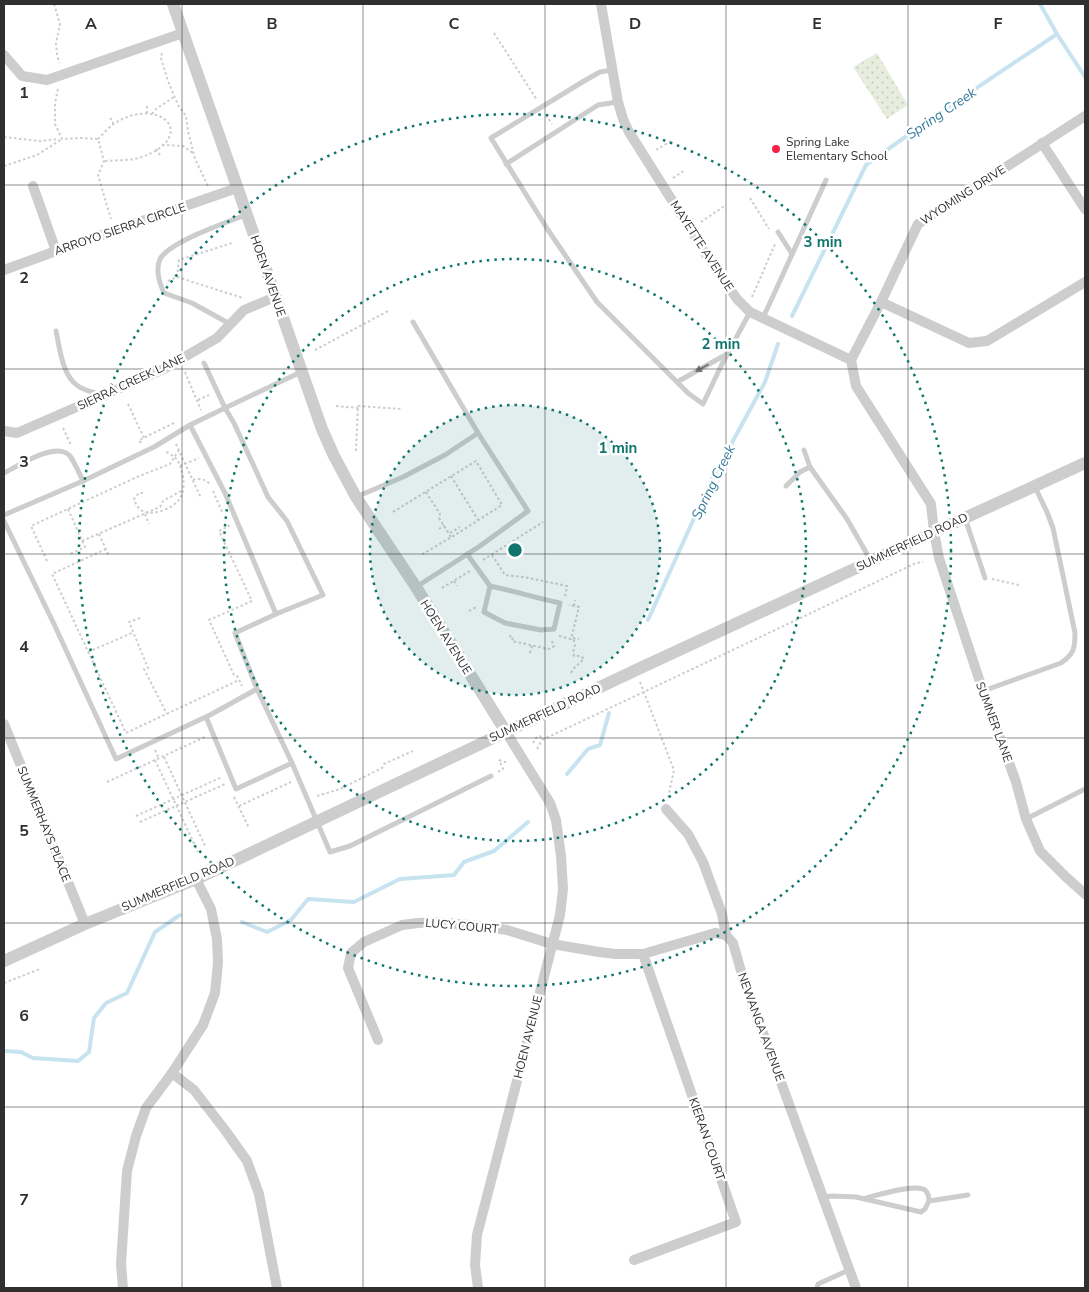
<svg xmlns="http://www.w3.org/2000/svg" width="1089" height="1292" font-family="'Nunito Sans',sans-serif">
  <style>
    .park { fill: url(#park-dots) }
    .lines { fill: none; stroke-linecap: round; stroke-linejoin: round }
    .stream { stroke: #c7e3f0; stroke-width: 4 }
    .path { stroke: #cdcdcd; stroke-width: 2; stroke-dasharray: 2.5 2.5; stroke-linecap: butt }
    .service { stroke: #cdcdcd; stroke-width: 5 }
    .minor { stroke: #cdcdcd; stroke-width: 10 }
    .tertiary { stroke: #cdcdcd; stroke-width: 12 }
    .oneway { fill: #777 }
    .grid { fill: none; stroke: #303030; stroke-width: 1; stroke-opacity: 0.55 }
    .ring { fill: none; stroke: #0f766e; stroke-width: 2.5; stroke-dasharray: 2.5 5 }
    .poi-dot { fill: #f62344; stroke: #fff; stroke-width: 2 }
    .labels { text-anchor: middle; stroke-width: 5; stroke-linejoin: round; paint-order: stroke }
    .poi-label { font-size: 12px; fill: #303030; stroke: #fff; text-anchor: start }
    .street-label { font-size: 12px; fill: #303030; stroke: #fff }
    .water-label { font-size: 14px; font-style: italic; fill: #357c9b; stroke: #fff }
    .grid-label { font-size: 16px; text-anchor: middle; font-weight: bold; fill: #303030; stroke: #fff; stroke-width: 5; stroke-linejoin: round; paint-order: stroke }
    .centre { fill: #0f766e; stroke: #fff; stroke-width: 2.5 }
    .ring-label { font-size: 15px; text-anchor: middle; font-weight: bold; fill: #0f766e; stroke: #fff; stroke-width: 5; stroke-linejoin: round; paint-order: stroke }
  </style>
  <defs>
    <pattern id="park-dots" width="8" height="8" patternUnits="userSpaceOnUse" patternTransform="scale(1.25)"><rect width="8" height="8" fill="#e8eedd"/><path d="M2 2h.1M6 6h.1" fill="none" stroke="#c7ccbe" stroke-width="1.8" stroke-linecap="round"/></pattern>
  </defs>
  <rect width="100%" height="100%" fill="#fff"/>
  <polygon class="park" points="877,53 908,105 887,119 853,67"/>
  <g class="lines">
    <g class="stream">
      <polyline points="1057,34 1085,77"/>
      <polyline points="792,316 866,165 926,122 1057,34 1040,4"/>
      <polyline points="648,620 710,483 765,382 778,344"/>
      <polyline points="567,774 588,749 600,745 609,713"/>
      <polyline points="242,922 267,932 291,920 308,899 354,902 400,879 454,875 464,862 494,851 528,822"/>
      <polyline points="4,1051 21,1052 33,1058 78,1061 89,1052 94,1018 106,1003 127,993 155,932 180,915"/>
    </g>
    <g class="path">
      <polyline points="54,4 60,24 56,43 57,54 59,63"/>
      <polyline points="494,33 537,100"/>
      <polyline points="162,53 161,58 168,81 178,105 186,116 188,131 195,159 208,186"/>
      <polyline points="58,89 55,103 55,124 62,139 81,138 98,139 104,161 98,175 111,219"/>
      <polyline points="147,106 147,114"/>
      <polyline points="152,114 156,109 174,97"/>
      <polyline points="546,115 552,124"/>
      <polyline points="110,118 113,121 113,124"/>
      <polyline points="4,137 40,141 59,139"/>
      <path d="M98,139C103,134 109,127 115,123C161,95 199,136 142,157C130,161 116,160 104,161"/>
      <polyline points="162,145 183,146 193,153"/>
      <polyline points="156,149 160,155"/>
      <polyline points="656,150 671,141"/>
      <polyline points="4,166 37,155 62,139"/>
      <polyline points="673,178 685,170"/>
      <polyline points="750,198 769,229"/>
      <polyline points="701,222 726,205"/>
      <polyline points="177,277 179,260 232,243"/>
      <polyline points="168,281 177,277 243,298"/>
      <polyline points="752,297 775,244"/>
      <polyline points="315,350 390,310"/>
      <polyline points="185,372 201,410"/>
      <polyline points="198,400 209,395"/>
      <polyline points="128,404 144,438"/>
      <polyline points="336,406 358,408"/>
      <polyline points="63,428 71,445"/>
      <polyline points="141,443 139,440 174,423"/>
      <polyline points="176,444 201,498"/>
      <polyline points="356,451 358,406 401,409"/>
      <polyline points="180,466 199,458"/>
      <polyline points="451,476 478,520"/>
      <path d="M193,480C199,478 205,479 210,484"/>
      <polyline points="213,491 223,514"/>
      <polyline points="426,492 440,514 439,518 451,537"/>
      <path d="M143,493H139L134,499C135,502 137,507 140,509C149,518 171,509 178,501C187,491 184,470 177,460C175,456 169,454 165,451"/>
      <polyline points="68,509 85,547 70,554"/>
      <polyline points="393,512 476,461 502,505 455,535 421,555"/>
      <polyline points="145,514 149,524"/>
      <polyline points="228,525 229,526 219,531 252,601 209,620 234,675 238,677 242,686"/>
      <polyline points="439,529 444,525"/>
      <polyline points="450,533 460,527"/>
      <polyline points="99,534 109,556"/>
      <polyline points="82,541 160,507 163,501 181,491"/>
      <polyline points="106,549 52,574 126,733 239,680"/>
      <polyline points="492,555 505,575 524,577 567,586 565,597"/>
      <polyline points="483,560 543,522"/>
      <polyline points="47,561 31,526 137,477 170,464 179,450"/>
      <polyline points="992,579 1019,585"/>
      <polyline points="454,581 457,586"/>
      <polyline points="442,588 470,571"/>
      <polyline points="574,606 575,600"/>
      <polyline points="469,611 476,607"/>
      <polyline points="140,618 129,622 148,668 144,669 167,714"/>
      <polyline points="509,636 513,637 512,641 548,649 552,648 554,646 551,639"/>
      <polyline points="559,636 571,639 579,607 569,605"/>
      <polyline points="573,638 579,639"/>
      <polyline points="88,652 132,633"/>
      <polyline points="530,653 532,645"/>
      <polyline points="571,673 575,667 584,659 581,656 574,656 573,652 575,645 573,637"/>
      <polyline points="640,682 674,770 668,798"/>
      <polyline points="533,743 536,738 540,736 542,740 792,622 916,563 923,562"/>
      <polyline points="537,749 542,740"/>
      <polyline points="155,750 159,759"/>
      <polyline points="164,757 206,848"/>
      <polyline points="155,760 198,852"/>
      <polyline points="499,760 508,763"/>
      <polyline points="498,772 503,769 499,760"/>
      <polyline points="107,782 205,737"/>
      <polyline points="317,796 340,789 382,768 384,764 413,751"/>
      <polyline points="234,797 249,828"/>
      <polyline points="239,806 291,782"/>
      <polyline points="136,816 222,777"/>
      <polyline points="140,822 225,784"/>
      <polyline points="4,983 40,969"/>
    </g>
    <g class="service">
      <polyline points="612,70 600,72 584,81 491,138 548,230 597,302 688,393 703,404 722,364 750,312"/>
      <polyline points="506,164 598,105 617,102"/>
      <polyline points="778,232 792,254"/>
      <polyline points="763,318 826,180"/>
      <polyline points="413,322 478,433"/>
      <path d="M230,324L192,303L164,293C159,282 155,270 160,259C169,242 227,222 246,215"/>
      <path d="M56,331C60,349 62,375 78,386C85,391 94,392 101,395"/>
      <polyline points="677,382 727,354"/>
      <polyline points="190,425 225,493 276,614"/>
      <polyline points="804,450 810,467 847,519 871,561"/>
      <path d="M4,473C18,466 57,440 70,456C75,463 79,473 83,481"/>
      <polyline points="786,486 800,472 810,467"/>
      <polyline points="356,497 403,477 445,455 478,433 528,511 480,546 416,587"/>
      <polyline points="4,515 83,481 154,447 190,425 225,408 204,363"/>
      <polyline points="965,518 985,578"/>
      <polyline points="4,521 54,624 116,759 210,715 257,689 235,633 276,614 323,595 287,521 268,497 234,423 225,408 301,372"/>
      <path d="M467,554L490,586L484,612L505,623L541,630L554,629L560,603C537,598 514,591 490,586"/>
      <polyline points="257,689 292,763 330,852 350,846 491,776"/>
      <path d="M983,691L1061,663C1074,654 1075,648 1075,633L1053,528L1047,512L1035,487"/>
      <polyline points="206,717 236,789 292,763"/>
      <polyline points="1026,819 1085,789"/>
      <polyline points="823,1197 833,1196 856,1197 921,1212 925,1209 929,1201 968,1195"/>
      <path d="M866,1198C878,1195 916,1183 925,1190C928,1193 929,1197 929,1201"/>
      <polyline points="817,1288 818,1284 849,1270"/>
    </g>
    <g class="minor">
      <polyline points="601,4 618,102 623,119 629,132 709,259 737,299 750,312 851,360 856,386 931,504 934,532 939,558 983,691 1016,782 1026,819 1040,851 1066,877 1085,894"/>
      <polyline points="4,55 22,76 47,80 183,33"/>
      <polyline points="1042,143 1085,209"/>
      <polyline points="33,186 56,251"/>
      <polyline points="4,270 56,251 237,188"/>
      <polyline points="881,302 969,343 987,341 1085,282"/>
      <polyline points="851,360 881,302 918,224 1085,116"/>
      <polyline points="4,431 17,433 164,369 217,338 244,310 275,297"/>
      <polyline points="4,724 85,924"/>
      <polyline points="666,809 688,834 703,862 722,914 726,935"/>
      <polyline points="378,1040 348,968 351,953 364,942 402,925 418,923 436,922 480,926 507,930 552,944 599,952 616,954 643,954 715,933 726,935 733,943 743,978 856,1288"/>
      <polyline points="172,1073 194,1090 225,1130 247,1161 259,1194 277,1288"/>
      <polyline points="634,1260 736,1222 643,954"/>
      <polyline points="123,1288 121,1264 127,1171 136,1136 146,1108 172,1073 203,1025 215,993 218,963 217,939 211,909 196,879"/>
      <polyline points="478,1288 475,1265 477,1235 560,915 563,889 561,856 556,820 550,803 506,732"/>
    </g>
    <g class="tertiary">
      <polyline points="173,4 322,429 334,456 356,497 416,587 506,732"/>
      <polyline points="4,961 85,924 196,879 636,670 934,532 1085,463"/>
    </g>
  </g>
  <defs><path id="oneway-solid" d="M-6-.8H1V-3.2L6.5 0L1 3.2V.8H-6Z" transform="scale(1.25)"/></defs>
  <use class="oneway" href="#oneway-solid" transform="translate(702 368) rotate(151)"/>
  <path class="grid" d="M182,4V1288M363,4V1288M545,4V1288M726,4V1288M908,4V1288M4,185H1085M4,369H1085M4,554H1085M4,738H1085M4,923H1085M4,1107H1085"/>
  <circle cx="515" cy="550" r="145" fill="#0f766e" fill-opacity=".12"/>
  <g class="ring">
    <circle cx="515" cy="550" r="145"/>
    <circle cx="515" cy="550" r="291"/>
    <circle cx="515" cy="550" r="436"/>
  </g>
  <circle class="poi-dot" cx="776" cy="149" r="5"/>
  <g class="labels">
    <g class="poi-label">
      <text x="786" y="146">Spring Lake<tspan x="786" dy="14">Elementary School</tspan></text>
    </g>
    <g class="street-label">
      <text transform="translate(963 195) rotate(-33)" y="4">WYOMING DRIVE</text>
      <text transform="translate(120 229) rotate(-19)" y="4">ARROYO SIERRA CIRCLE</text>
      <text transform="translate(702 246) rotate(57)" y="4">MAYETTE AVENUE</text>
      <text transform="translate(268 276) rotate(71)" y="4">HOEN AVENUE</text>
      <text transform="translate(131 382) rotate(-25)" y="4">SIERRA CREEK LANE</text>
      <text transform="translate(912 542) rotate(-25)" y="4">SUMMERFIELD ROAD</text>
      <text transform="translate(446 637) rotate(58)" y="4">HOEN AVENUE</text>
      <text transform="translate(545 713) rotate(-25)" y="4">SUMMERFIELD ROAD</text>
      <text transform="translate(994 722) rotate(70)" y="4">SUMNER LANE</text>
      <text transform="translate(44 824) rotate(68)" y="4">SUMMERHAYS PLACE</text>
      <text transform="translate(178 884) rotate(-23)" y="4">SUMMERFIELD ROAD</text>
      <text transform="translate(462 926) rotate(5)" y="4">LUCY COURT</text>
      <text transform="translate(761 1027) rotate(70)" y="4">NEWANGA AVENUE</text>
      <text transform="translate(528 1037) rotate(-76)" y="4">HOEN AVENUE</text>
      <text transform="translate(707 1139) rotate(71)" y="4">KIERAN COURT</text>
    </g>
    <g class="water-label">
      <text transform="translate(941 113) rotate(-34)" y="5">Spring Creek</text>
      <text transform="translate(713 482) rotate(-64)" y="5">Spring Creek</text>
    </g>
  </g>
  <g class="grid-label">
    <text x="91" y="29">A</text>
    <text x="272" y="29">B</text>
    <text x="454" y="29">C</text>
    <text x="635" y="29">D</text>
    <text x="817" y="29">E</text>
    <text x="998" y="29">F</text>
    <text x="24" y="98">1</text>
    <text x="24" y="283">2</text>
    <text x="24" y="467">3</text>
    <text x="24" y="652">4</text>
    <text x="24" y="836">5</text>
    <text x="24" y="1021">6</text>
    <text x="24" y="1205">7</text>
  </g>
  <circle cx="515" cy="550" r="8" class="centre"/>
  <g class="ring-label">
    <text x="823" y="247">3 min</text>
    <text x="721" y="349">2 min</text>
    <text x="618" y="453">1 min</text>
  </g>
  <rect width="1089" height="1292" fill="none" stroke="#303030" stroke-width="10"/>
</svg>
